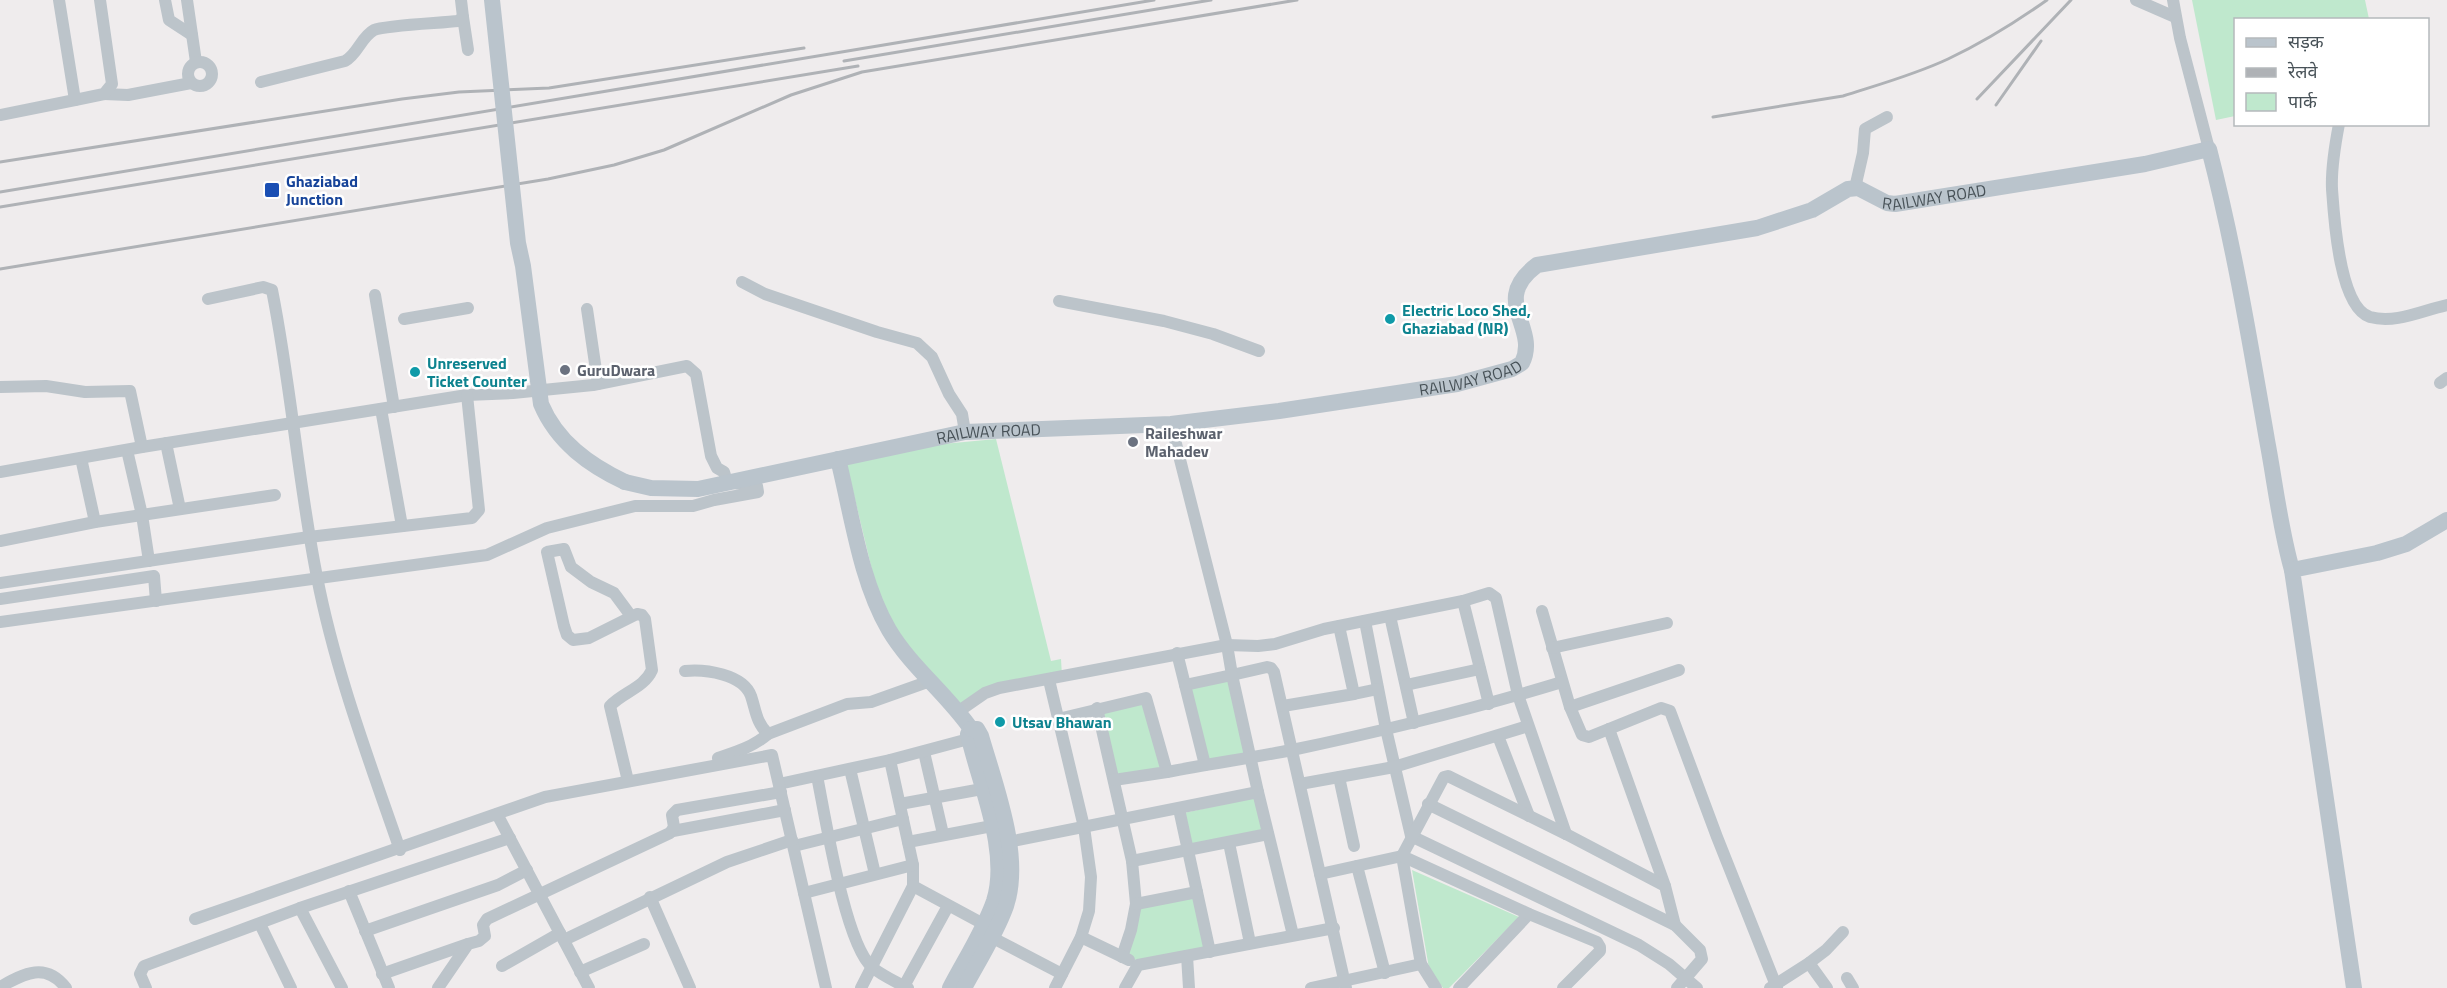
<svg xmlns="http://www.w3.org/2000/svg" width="2447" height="988" font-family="'Titillium Web','Noto Sans Devanagari',sans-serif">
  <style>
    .green { fill: #bfe8cd }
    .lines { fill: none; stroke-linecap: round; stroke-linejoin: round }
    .street { stroke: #bcc4ca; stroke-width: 12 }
    .secondary { stroke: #bac4cc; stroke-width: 16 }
    .rail { stroke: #afb2b6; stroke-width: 3 }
    .secondary-bridge { stroke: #bac4cc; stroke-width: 16 }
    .transit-dot { fill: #1a4fb4; stroke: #fff; stroke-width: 2 }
    .culture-dot { fill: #0f9aa8; stroke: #fff; stroke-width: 2 }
    .worship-dot { fill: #6b7280; stroke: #fff; stroke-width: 2 }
    .labels { text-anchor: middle; stroke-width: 5; stroke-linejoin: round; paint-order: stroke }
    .transit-label { font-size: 16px; font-weight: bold; fill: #164399; stroke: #fff; text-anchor: start }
    .street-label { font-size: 16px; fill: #475157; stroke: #fff }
    .culture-label { font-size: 16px; font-weight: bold; fill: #0d838f; stroke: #fff; text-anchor: start }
    .worship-label { font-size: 16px; font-weight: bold; fill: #5b616d; stroke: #fff; text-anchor: start }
  </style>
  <rect width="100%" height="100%" fill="#efeced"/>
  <g class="green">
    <polygon points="2192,0 2365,0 2369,19 2236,20 2235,116 2216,120"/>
    <polygon points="996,439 1051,661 1061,659 1062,676 1018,682 958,709 891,626 873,574 846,462 932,445"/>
    <polygon points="1230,680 1246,753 1207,761 1187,687"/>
    <polygon points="1146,701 1163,769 1117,775 1102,712"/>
    <polygon points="1256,797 1263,831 1191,848 1184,813"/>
    <polygon points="1412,870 1519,917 1449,988 1443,988 1429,968"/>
    <polygon points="1196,895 1207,950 1138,963 1127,957 1138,906"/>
  </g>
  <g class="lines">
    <g class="street">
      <polyline points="165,0 169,20 192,35"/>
      <polyline points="187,0 196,62"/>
      <polyline points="2136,0 2175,17"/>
      <polyline points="2173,0 2180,38 2209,149"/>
      <polyline points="463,17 468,50"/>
      <circle cx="200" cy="74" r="12"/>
      <path d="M261,82L345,61C358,54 361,37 374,30C386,25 442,23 458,21L463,17L461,0"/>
      <polyline points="104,94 128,95 191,83"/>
      <polyline points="75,100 104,94 112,84 100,0"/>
      <polyline points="0,115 75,100 59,0"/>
      <path d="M2339,124C2335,145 2331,168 2332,189C2334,217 2339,307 2370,317C2396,324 2423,310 2447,305"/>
      <polyline points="1855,188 1863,153 1865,129 1887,117"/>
      <polyline points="742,282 765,294 877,332 917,343 932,357 949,394 962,414 965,432"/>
      <polyline points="375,295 394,407"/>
      <path d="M208,299L263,287L272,290C291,385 298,482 317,577C335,670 369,760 400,850"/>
      <polyline points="1059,301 1164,321 1213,334 1259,351"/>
      <polyline points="587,309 598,384"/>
      <polyline points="404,319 468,308"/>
      <polyline points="2440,383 2447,378"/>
      <polyline points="0,387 46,386 85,392 130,391 142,447"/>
      <polyline points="381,409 402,526"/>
      <polyline points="1171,424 1227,645 1232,675 1267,667 1271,668 1274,672 1346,988"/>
      <polyline points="166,443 180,509"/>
      <polyline points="127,450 142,515 149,561"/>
      <polyline points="81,458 95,522"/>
      <polyline points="0,472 142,447 467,395 513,393 593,385 687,366 696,374 711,456 717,468 724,472 727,482 757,486 758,492 714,500 693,506 635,506 547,528 487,555 0,622"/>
      <polyline points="0,541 95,522 275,495"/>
      <polyline points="0,583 309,537 472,518 479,510 467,395"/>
      <polyline points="0,599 154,576 156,601"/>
      <polyline points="1463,601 1489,704"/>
      <polyline points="1542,611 1570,707 1582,735 1589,737 1661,708 1670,711 1717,837 1777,988"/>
      <polyline points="1390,616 1414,723"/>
      <polyline points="1365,621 1386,729 1411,836 1639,945 1669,964 1697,988"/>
      <polyline points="1552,648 1667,623"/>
      <polyline points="1177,653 1205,765"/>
      <path d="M685,671C705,669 743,674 751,696C756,711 756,722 768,734L847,704L871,702L930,681"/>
      <polyline points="1049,680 1084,827 1091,877 1089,911 1081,937 1055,988"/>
      <polyline points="1185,685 1232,675 1258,792"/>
      <polyline points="1406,685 1480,669"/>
      <polyline points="1354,694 1378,689"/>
      <polyline points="1283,706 1354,694 1339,626"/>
      <polyline points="1570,707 1679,670"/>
      <polyline points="1097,708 1132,861 1136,904 1131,930 1122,957"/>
      <polyline points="959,711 985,693 999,688 1227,645 1258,646 1275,644 1324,629 1463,601 1489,593 1496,598 1518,695 1566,834"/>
      <polyline points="1058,719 1146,698 1167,772 1114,780"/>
      <polyline points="1609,729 1665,886"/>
      <polyline points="1498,736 1529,816"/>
      <polyline points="924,752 943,834"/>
      <path d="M718,758C736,752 753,747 768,734"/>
      <polyline points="890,760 913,865 913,886 989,927"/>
      <polyline points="850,769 875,874"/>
      <path d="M1167,772C1208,764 1251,758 1292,750C1383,731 1473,709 1562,682"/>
      <path d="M817,776C825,815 845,944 872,967C881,975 896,982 908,988"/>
      <polyline points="1339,777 1354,846"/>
      <path d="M628,781L610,706C623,692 644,688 652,670L645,619L642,615L637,614L589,638L573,640L567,635L564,626L547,552L564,549L571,567L591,582L614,593L631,616"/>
      <polyline points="779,784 890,760 976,737"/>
      <polyline points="1300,784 1394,767 1528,726"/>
      <polyline points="900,804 982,789"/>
      <polyline points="1428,804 1675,925 1700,950 1702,959 1677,988"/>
      <polyline points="1179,809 1197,892"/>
      <polyline points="497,814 589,988"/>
      <polyline points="673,831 785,810"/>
      <polyline points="908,842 992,826"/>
      <polyline points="1003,843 1258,792 1293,935"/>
      <polyline points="1229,843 1250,943"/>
      <polyline points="794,846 903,819"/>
      <polyline points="1132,861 1268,834"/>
      <polyline points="1357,866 1385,973"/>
      <polyline points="1320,874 1402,856 1421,964 1436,988"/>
      <polyline points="349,891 389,988"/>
      <polyline points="804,893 913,865"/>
      <polyline points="650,897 690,988"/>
      <polyline points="1136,904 1197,892 1210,952"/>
      <polyline points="300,908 342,988"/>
      <polyline points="195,919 545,797 772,755 826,988"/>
      <polyline points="260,924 291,988"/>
      <polyline points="365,931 498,885 527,870"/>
      <polyline points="991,937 1062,974"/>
      <polyline points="1081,937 1129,960"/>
      <polyline points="564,940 727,862 792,840"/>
      <polyline points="1187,956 1189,988"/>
      <polyline points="1809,963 1827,988"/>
      <polyline points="502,966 560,933"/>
      <polyline points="580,972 644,944"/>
      <polyline points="382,974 468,944"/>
      <polyline points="1847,978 1853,988"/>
      <path d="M0,987C25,973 46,962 66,988"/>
      <polyline points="146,988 140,974 144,966 300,908 510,838"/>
      <polyline points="438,988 468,944 479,941 485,936 483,925 487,919 670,833 674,827 672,815 677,810 781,792"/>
      <polyline points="861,988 913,886"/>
      <polyline points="903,988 948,906"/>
      <polyline points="1125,988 1138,965 1334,928"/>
      <polyline points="1311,988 1421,964"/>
      <polyline points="1459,988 1529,914"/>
      <polyline points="1563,988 1600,951 1600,947 1597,942 1529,914 1402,856 1444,777 1448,776 1566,834 1665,886 1675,925"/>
      <polyline points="1770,988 1809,963 1826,950 1843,932"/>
    </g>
    <g class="secondary">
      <path d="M838,459C852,515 860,580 889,630C911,667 947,694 971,729"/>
      <path id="s1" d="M625,482L651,488L698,489L965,432L1171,424L1279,411L1457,384L1512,369L1522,363C1540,327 1489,301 1537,265L1757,228L1812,210L1848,189L1858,188L1887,203L1895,204L2145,164L2209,149C2234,245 2250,342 2267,440C2275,482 2280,528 2292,570"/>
      <path d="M950,988C964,961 984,930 994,901C1010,851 979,784 968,734L971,729"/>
      <path d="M964,988C978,962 996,934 1006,906C1023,856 995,785 981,736L977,729H971"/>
      <polyline points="2354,988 2292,570 2377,553 2406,544 2447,520"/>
    </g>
    <g class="rail">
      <polyline points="844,61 1211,0"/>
      <polyline points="1977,99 2071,0"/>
      <polyline points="1996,105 2041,41"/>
      <path d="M1713,117L1843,96C1877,85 1914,75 1948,59C1982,43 2016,22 2047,0"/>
      <polyline points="0,162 402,99 459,92 549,88 804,48"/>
      <polyline points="0,192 1154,0"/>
      <polyline points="0,207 858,66"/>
      <polyline points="0,269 548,179 614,165 664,150 791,95 862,72 1297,0"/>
    </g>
    <path class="secondary-bridge" d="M492,0L518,243L523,266L541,404C557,442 589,465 625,482"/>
  </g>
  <rect class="transit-dot" x="264" y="182" width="16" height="16" rx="3"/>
  <g class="culture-dot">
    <circle cx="1390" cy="319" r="6"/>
    <circle cx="415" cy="372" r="6"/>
    <circle cx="1000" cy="722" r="6"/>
  </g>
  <g class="worship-dot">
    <circle cx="565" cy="370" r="6"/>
    <circle cx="1133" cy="442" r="6"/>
  </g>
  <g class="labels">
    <g class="transit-label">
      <text x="286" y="187">Ghaziabad<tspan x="286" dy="18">Junction</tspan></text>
    </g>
    <g class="street-label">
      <text dy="6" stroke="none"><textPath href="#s1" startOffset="1431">RAILWAY ROAD</textPath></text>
      <text dy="6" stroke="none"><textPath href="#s1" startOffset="856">RAILWAY ROAD</textPath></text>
      <text dy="6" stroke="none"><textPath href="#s1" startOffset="370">RAILWAY ROAD</textPath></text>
    </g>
    <g class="culture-label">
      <text x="1402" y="316">Electric Loco Shed,<tspan x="1402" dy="18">Ghaziabad (NR)</tspan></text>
      <text x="427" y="369">Unreserved<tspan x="427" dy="18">Ticket Counter</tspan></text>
      <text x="1012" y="728">Utsav Bhawan</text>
    </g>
    <g class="worship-label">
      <text x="577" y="376">GuruDwara</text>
      <text x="1145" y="439">Raileshwar<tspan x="1145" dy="18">Mahadev</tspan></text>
    </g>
  </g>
  <rect x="2234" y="18" width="195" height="108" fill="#ffffff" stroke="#b5b9bc" stroke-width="1.5"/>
  <rect x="2246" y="38" width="30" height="9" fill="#bac4cc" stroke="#b5b9bc" stroke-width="1.5"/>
  <text x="2288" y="48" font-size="18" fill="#475157">सड़क</text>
  <rect x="2246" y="68" width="30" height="9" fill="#afb2b6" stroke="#b5b9bc" stroke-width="1.5"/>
  <text x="2288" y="78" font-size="18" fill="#475157">रेलवे</text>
  <rect x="2246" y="93" width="30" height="18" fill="#bfe8cd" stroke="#b5b9bc" stroke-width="1.5"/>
  <text x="2288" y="108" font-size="18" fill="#475157">पार्क</text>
</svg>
